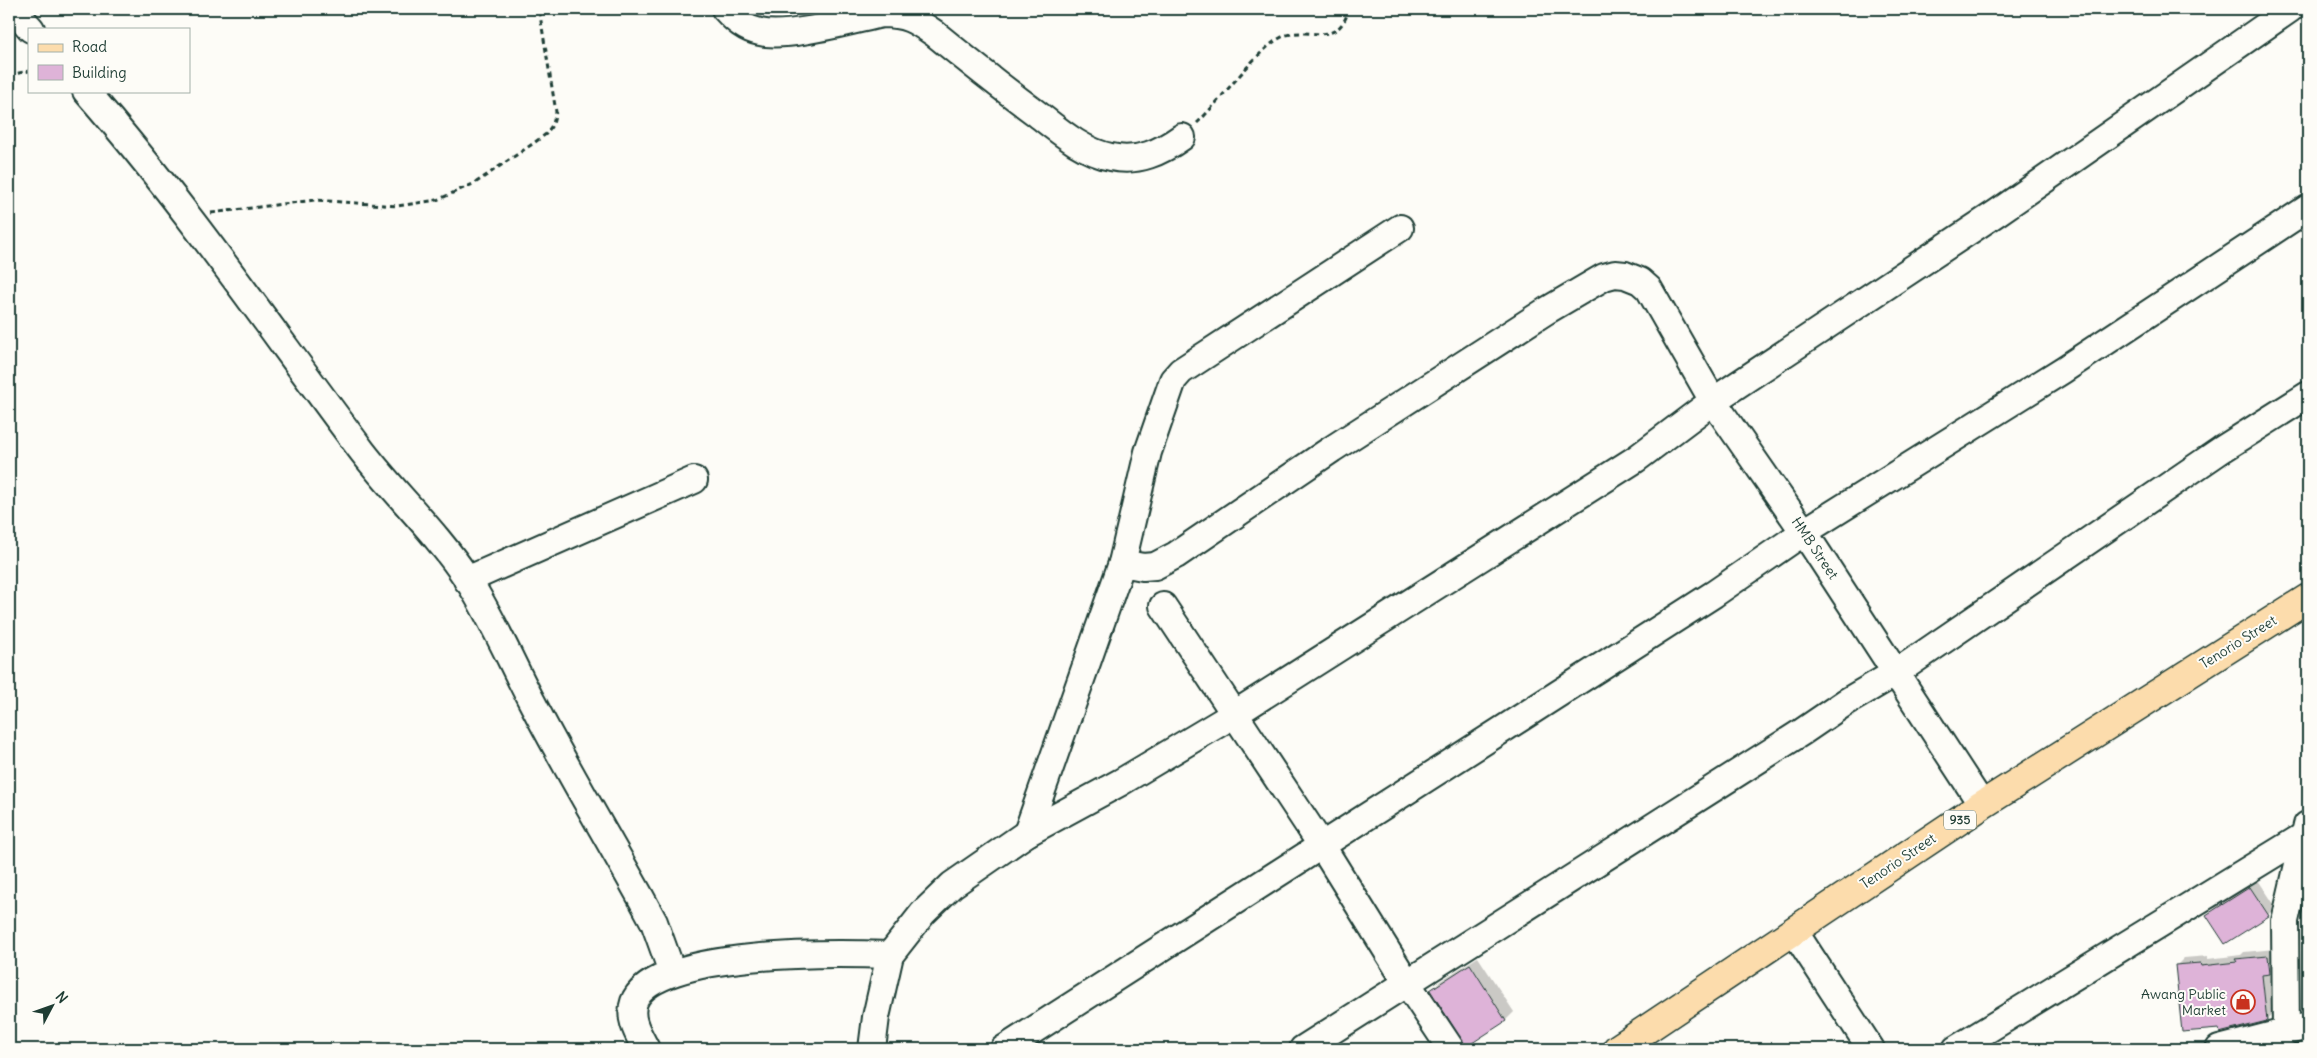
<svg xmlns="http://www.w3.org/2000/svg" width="2317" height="1058" font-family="Delius,sans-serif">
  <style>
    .shadow { fill: #0003 }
    .building { fill: #deb3d8; stroke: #1f3d34 }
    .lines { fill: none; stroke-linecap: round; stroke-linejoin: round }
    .minor-casing { stroke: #1f3d34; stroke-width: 30 }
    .major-casing { stroke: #1f3d34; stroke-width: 31 }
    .path { stroke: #1f3d34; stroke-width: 3; stroke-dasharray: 5 4; stroke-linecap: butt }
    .minor { stroke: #fdfcf7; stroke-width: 26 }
    .major { stroke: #fcdcac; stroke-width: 28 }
    .labels { text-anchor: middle; stroke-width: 4; stroke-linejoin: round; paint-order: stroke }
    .shield { fill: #fdfcf7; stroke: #62766e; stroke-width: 1 }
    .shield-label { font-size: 12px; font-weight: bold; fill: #1f3d34 }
    .street-label { font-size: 14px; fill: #1f3d34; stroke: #fdfcf7 }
    .poi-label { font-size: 14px; fill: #1f3d34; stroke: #fdfcf7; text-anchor: end }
  </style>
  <rect width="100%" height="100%" fill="#fdfcf7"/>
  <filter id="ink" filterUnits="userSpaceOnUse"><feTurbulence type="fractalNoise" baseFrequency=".02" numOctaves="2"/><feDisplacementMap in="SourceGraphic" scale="10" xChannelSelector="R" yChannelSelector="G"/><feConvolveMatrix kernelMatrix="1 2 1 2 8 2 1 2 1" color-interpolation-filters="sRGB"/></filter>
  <g filter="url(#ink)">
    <g class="shadow">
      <polygon points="2258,880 2276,907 2268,915 2208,915 2216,907"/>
      <polygon points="2275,949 2277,966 2270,972 2274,1012 2267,1020 2176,966 2184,958 2208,956 2208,959 2241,955 2244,952"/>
      <polygon points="1478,957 1514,1012 1506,1020 1466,1045 1431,990 1439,982"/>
    </g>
    <g class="building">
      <polygon points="2250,887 2269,916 2225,944 2206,915"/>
      <polygon points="2268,956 2270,974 2262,975 2267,1021 2223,1032 2220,1033 2219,1029 2182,1032 2175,965 2200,963 2201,966 2237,962 2235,959"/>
      <polygon points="1470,964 1506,1021 1466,1047 1430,990"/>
    </g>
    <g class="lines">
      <g class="minor-casing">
        <g id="minor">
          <polyline points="13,9 31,29"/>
          <path d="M725,9C735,20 745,29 760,32C787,39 853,20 882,14C906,14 915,20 934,33C967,60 1001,87 1036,113C1058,130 1083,152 1111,157C1138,163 1161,152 1182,137"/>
          <path d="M86,91C186,205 271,330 362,451C396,495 437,533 468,580C493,619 511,662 532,702C566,768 604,831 640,896L654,922L672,972"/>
          <polyline points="1122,563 1148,452 1173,380 1181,371 1400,228"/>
          <polyline points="467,580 694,480"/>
          <polyline points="1163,606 1322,846 1407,983 1451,1049"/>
          <polyline points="1027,833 1122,563 1143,567 1155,566 1176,555 1332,449 1546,311 1604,277 1615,274 1625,275 1640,281 1649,289 1713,401 1804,532 1982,805"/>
          <polyline points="1794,931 1871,1049"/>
          <polyline points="2286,1032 2285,921 2307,825"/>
          <path d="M646,1049C639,1035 628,1019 634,1002C654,949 841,953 890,955"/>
          <polyline points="872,1049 876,1017 890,955 923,913 952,885 1027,833 1121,782 1233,715 1636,459 1713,401 1998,212 2290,9"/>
          <polyline points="1004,1049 1714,594 1804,532 2063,370 2308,208"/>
          <polyline points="1303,1049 1802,732 1846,702 1897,672 2221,450 2308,395"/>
          <polyline points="1956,1049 2305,835"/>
          <polyline points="2219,1049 2308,1026"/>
        </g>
      </g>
      <g class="major-casing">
        <polyline id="major" points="1617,1049 1982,805 2308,598"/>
      </g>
      <g class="path">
        <polyline points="9,75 29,71"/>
        <path d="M1197,123C1220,102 1258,47 1284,36C1309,26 1334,47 1347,15L1345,9"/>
        <polyline points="211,213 315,200 398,206 437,200 475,183 531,145 546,134 553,124 556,112 539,9"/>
      </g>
      <use href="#minor" class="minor"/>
      <use href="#major" class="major"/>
    </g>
  </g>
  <defs>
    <g id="shop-ring" transform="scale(1.25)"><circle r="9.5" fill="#fdfcf7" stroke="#c8321e" stroke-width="1.5"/><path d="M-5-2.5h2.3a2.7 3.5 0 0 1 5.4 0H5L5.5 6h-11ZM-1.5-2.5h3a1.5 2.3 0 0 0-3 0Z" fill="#c8321e"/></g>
  </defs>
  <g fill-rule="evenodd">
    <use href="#shop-ring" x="2243" y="1002"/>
  </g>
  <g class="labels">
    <rect class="shield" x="1944" y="810.5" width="32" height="19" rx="4"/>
    <g class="shield-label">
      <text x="1960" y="824">935</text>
    </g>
    <g class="street-label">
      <text transform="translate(1815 548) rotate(56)" y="5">HMB Street</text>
      <text transform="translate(2238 642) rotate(-32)" y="5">Tenorio Street</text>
      <text transform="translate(1898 861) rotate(-34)" y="5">Tenorio Street</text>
    </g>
    <g class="poi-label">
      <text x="2226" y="999">Awang Public<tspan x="2226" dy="16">Market</tspan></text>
    </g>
  </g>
  <rect width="2317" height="1058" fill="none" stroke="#fdfcf7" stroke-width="30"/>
  <rect x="15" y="15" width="2287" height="1028" fill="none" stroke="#1f3d34" stroke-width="2" filter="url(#ink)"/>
  <rect x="28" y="28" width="162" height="65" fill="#fdfcf7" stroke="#a4b0a9"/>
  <rect x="38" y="44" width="25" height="8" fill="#fcdcac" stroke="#a4b0a9"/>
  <text x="72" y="52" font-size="15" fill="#1f3d34">Road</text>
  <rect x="38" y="65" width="25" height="15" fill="#deb3d8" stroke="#a4b0a9"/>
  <text x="72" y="78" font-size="15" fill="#1f3d34">Building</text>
  <g transform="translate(52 1006) rotate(49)" stroke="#fdfcf7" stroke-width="4" paint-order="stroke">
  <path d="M0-4L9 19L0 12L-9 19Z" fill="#1f3d34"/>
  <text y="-8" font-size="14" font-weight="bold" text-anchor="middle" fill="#1f3d34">N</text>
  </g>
</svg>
